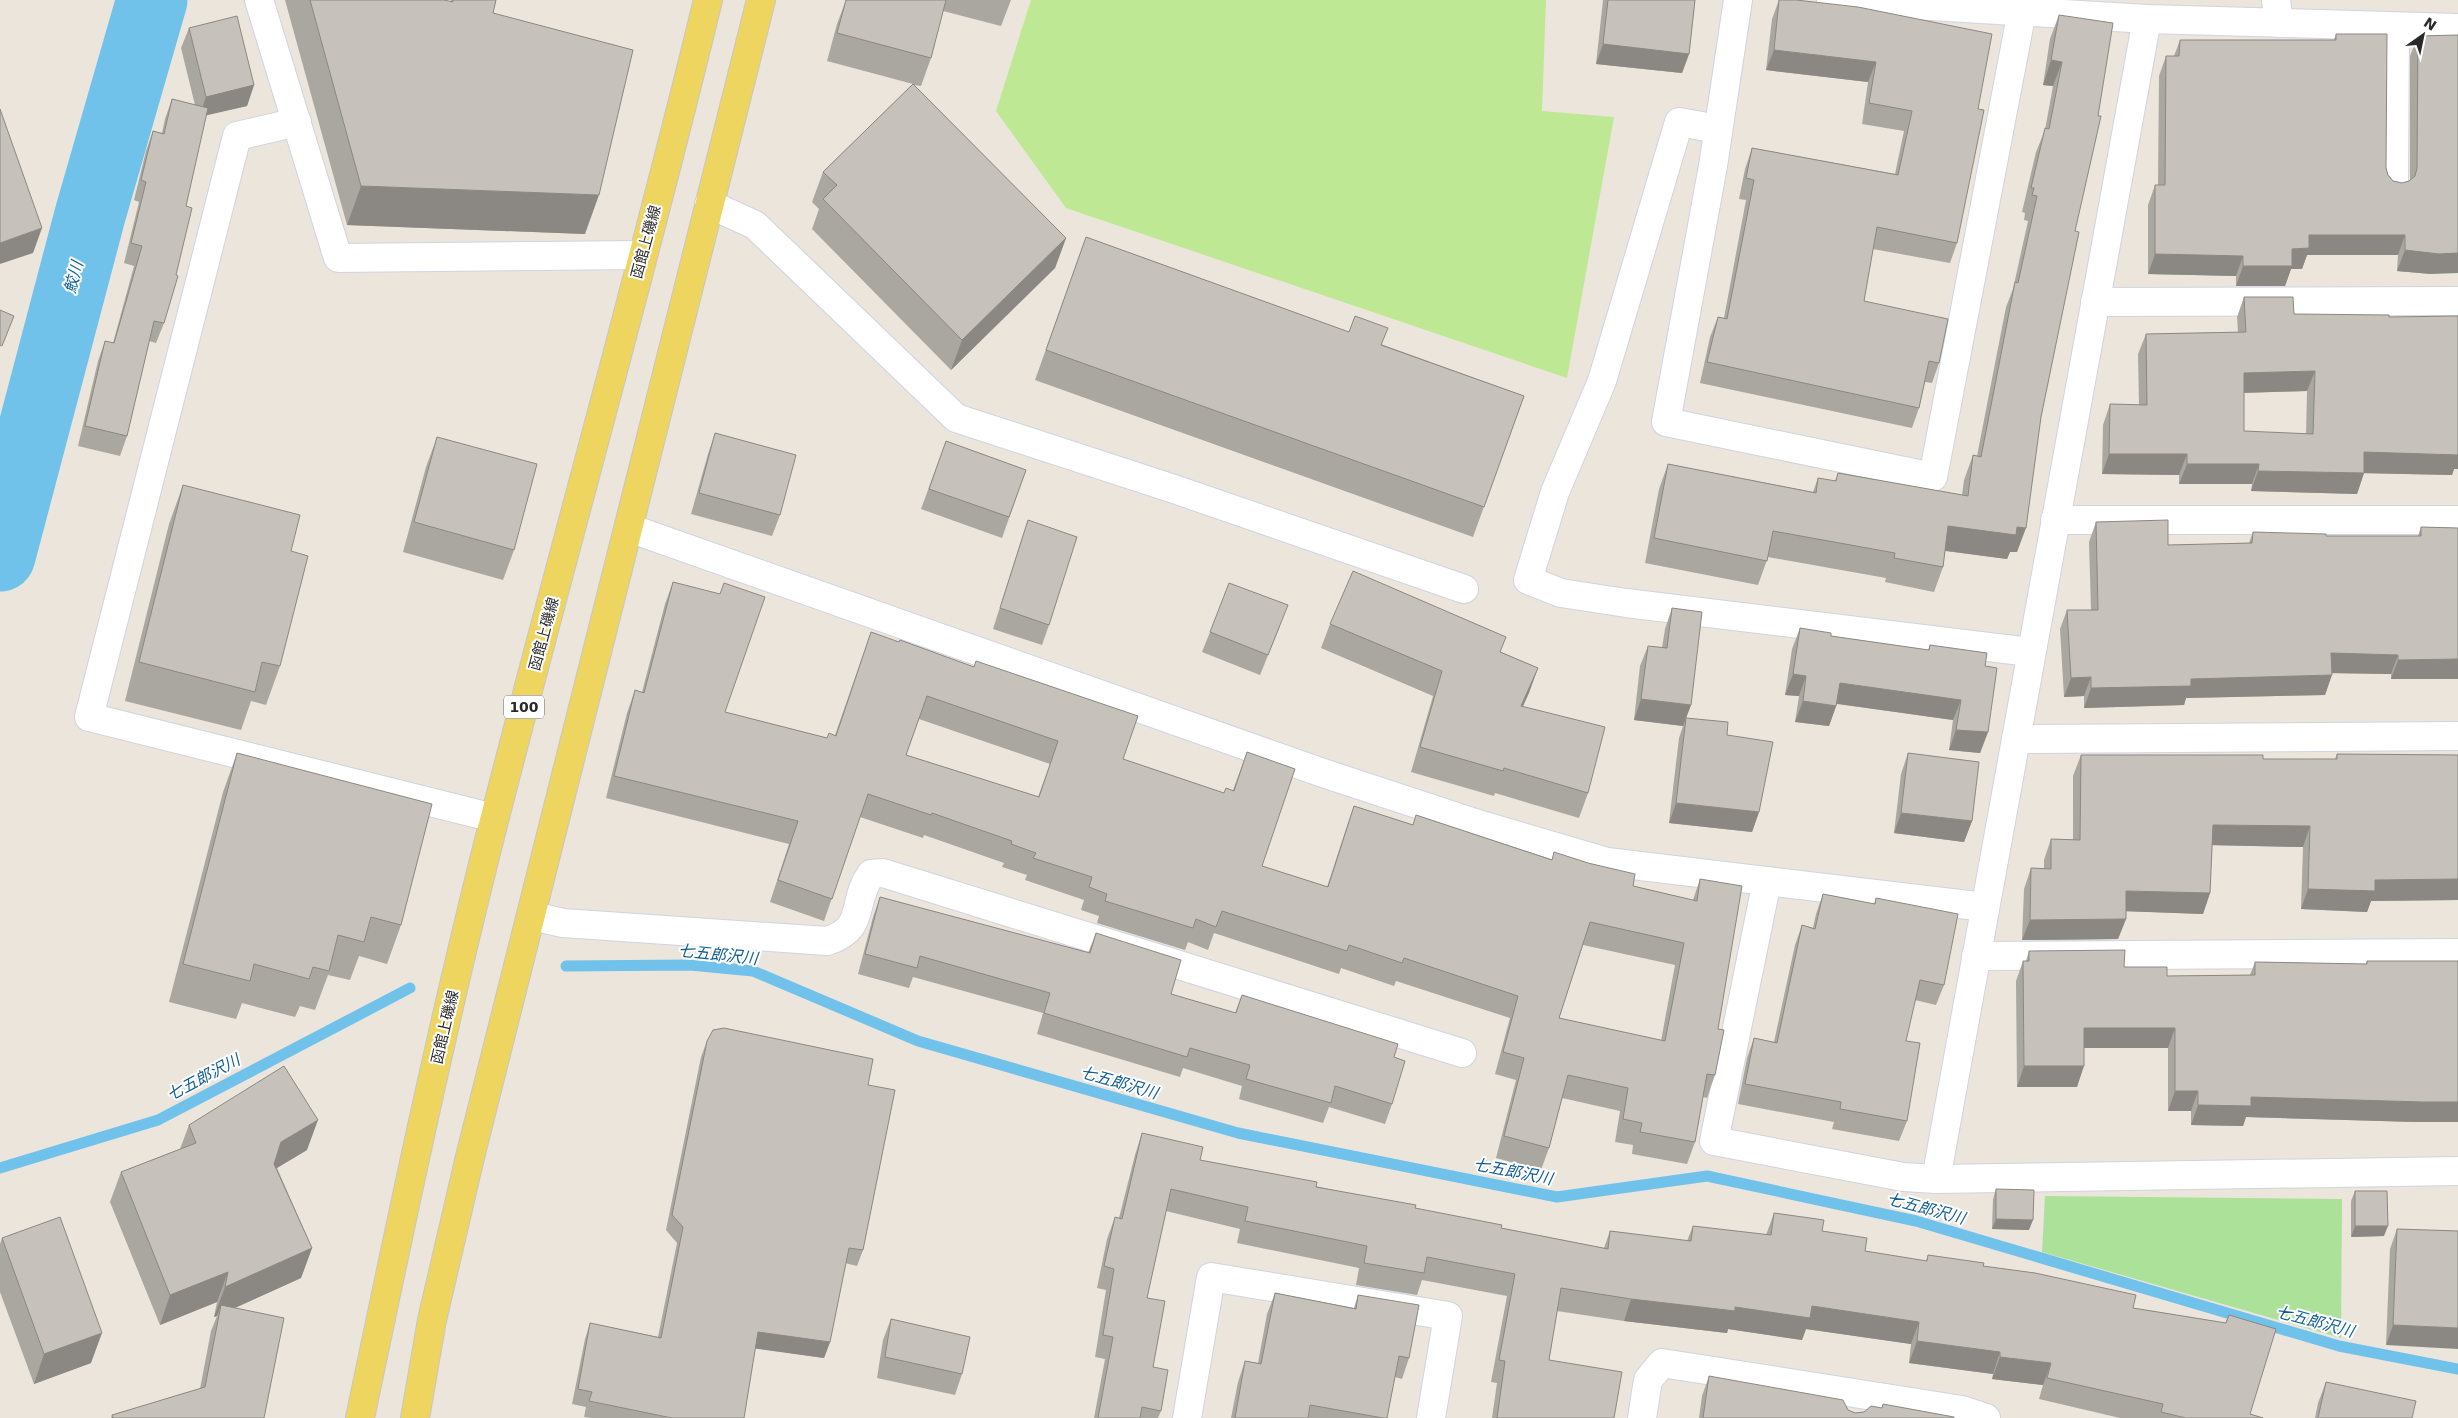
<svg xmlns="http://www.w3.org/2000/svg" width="2458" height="1418" font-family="'DejaVu Sans','Noto Sans JP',sans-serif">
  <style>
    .green { fill: #ace199 }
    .pitch { fill: #bfe894 }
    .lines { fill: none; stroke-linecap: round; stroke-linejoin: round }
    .stream { stroke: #70c2eb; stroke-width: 11 }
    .river { stroke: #70c2eb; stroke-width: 71 }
    .minor-casing { stroke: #d0d3e2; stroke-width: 30 }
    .major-casing { stroke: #c7c7c7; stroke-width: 30 }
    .minor { stroke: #fff; stroke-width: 28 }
    .major { stroke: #edd55f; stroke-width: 28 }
    .wall { fill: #aaa7a1; fill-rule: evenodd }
    .shaded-wall { fill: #8b8883 }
    .building { fill: #c6c2bb; stroke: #8b8883; fill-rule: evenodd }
    .labels { text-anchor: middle; stroke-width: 4; stroke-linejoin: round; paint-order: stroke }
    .shield { fill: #fff; stroke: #696969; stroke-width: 1 }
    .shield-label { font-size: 14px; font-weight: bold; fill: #292929 }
    .street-label { font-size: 15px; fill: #292929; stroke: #fff }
    .water-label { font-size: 16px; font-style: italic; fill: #115f96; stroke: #fff }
  </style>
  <rect width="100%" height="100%" fill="#ebe5db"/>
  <polygon class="green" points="2045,1196 2342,1199 2341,1338 2042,1252"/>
  <polygon class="pitch" points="1031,0 1546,0 1542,111 1614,117 1567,378 1066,208 996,111"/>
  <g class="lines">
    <g class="stream">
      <polyline points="566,966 690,965 753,971 918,1041 1238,1133 1557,1197 1707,1176 1916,1221 2339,1346 2458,1369"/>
      <polyline points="0,1168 158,1120 410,988"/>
    </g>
    <polyline class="river" points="0,556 90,215 152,0"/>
    <g class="minor-casing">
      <g id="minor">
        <polyline points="259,0 338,258 643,255"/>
        <polyline points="1738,0 1713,166 1666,422 1933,477 2022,11"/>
        <polyline points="1831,0 2147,19 2458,28"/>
        <polyline points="2276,0 2279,23"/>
        <polyline points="297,122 237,136 89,717 494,818"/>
        <polyline points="1718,129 1679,122 1602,381 1555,492 1528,580 1561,593 1626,603 2030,652"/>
        <polyline points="2394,188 2395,27"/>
        <polyline points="709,204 755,225 956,418 1174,489 1464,589"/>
        <polyline points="2095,302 2458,301"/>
        <polyline points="2055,520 2458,520"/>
        <polyline points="629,528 1323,773 1481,825 1607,862 1985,907"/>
        <polyline points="2016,739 2458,736"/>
        <polyline points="1767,881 1714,1141 1903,1177 1936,1179 2458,1171"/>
        <path d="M532,916L563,923L827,941C867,929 851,902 871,874L883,873L1462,1053"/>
        <polyline points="1976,956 2458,953"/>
        <polyline points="1936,1179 2147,19"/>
        <polyline points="1187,1418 1211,1277 1448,1316 1431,1418"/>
        <polyline points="1642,1418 1648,1380 1662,1363 1962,1410 1986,1418"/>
      </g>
    </g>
    <g class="major-casing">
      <g id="major">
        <path d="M360,1418C402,1217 444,1016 495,817C565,544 642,273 708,0"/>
        <polyline points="415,1418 432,1320 470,1157 761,0"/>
      </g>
    </g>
    <use href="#minor" class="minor"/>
    <use href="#major" class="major"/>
  </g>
  <g class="wall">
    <polygon points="285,0 444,0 450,2 451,0 496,0 493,13 585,234 347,225"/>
    <polygon points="846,0 1011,0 1001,26 943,11 931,58 921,86 914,85 1066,238 1055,268 951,370 812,229 819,209 812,202 823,172 913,84 827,61 837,24"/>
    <polygon points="1603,0 1695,0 1689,54 1682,73 1596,64"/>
    <polygon points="1779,0 1796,0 1978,109 1957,243 1950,263 1873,249 1864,301 1939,363 1932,383 1925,382 1919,408 1912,428 1700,383 1710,337 1718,317 1724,318 1746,200 1739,199 1745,169 1752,148 1895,174 1904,131 1862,124 1868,82 1766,70 1772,19"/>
    <polygon points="2059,15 2075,231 2041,417 2017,552 2010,552 2007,559 1945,551 1943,567 1934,592 1885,582 1886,578 1768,557 1758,585 1645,563 1659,489 1668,464 1813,492 1818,478 1835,481 1838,473 1962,495 1964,480 1973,455 1977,456 2006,307 2013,289 2028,221 2024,220 2025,213 2022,212 2036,152 2045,130 2053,86 2043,85 2050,39"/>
    <polygon points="189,28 254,85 247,106 206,115 186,206 164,323 156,343 149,341 127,436 120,456 78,446 98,361 105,341 113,343 134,266 124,263 139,202 134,200 146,151 153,131 162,133 165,119 172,99 195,105 181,48"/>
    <polygon points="2336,34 2386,168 2388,175 2393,181 2402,183 2410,181 2410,56 2418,36 2431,274 2397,271 2398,255 2307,255 2302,269 2291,269 2285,286 2236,286 2236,276 2148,274 2148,205 2155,185 2158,185 2159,76 2166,56 2174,56 2180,40 2334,40"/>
    <polygon points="1086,237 1524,396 1473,537 1035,380"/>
    <path d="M2244,297L2294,314L2389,317L2454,469L2452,475L2364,473L2357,494L2251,491L2252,484H2179V475L2102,474L2103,425L2110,404L2139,405L2138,354L2146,334L2238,332L2237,317ZM2307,391L2306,434L2244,431V393Z"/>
    <polygon points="715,433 780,515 772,536 691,514 708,454"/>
    <polygon points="437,437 514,550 503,580 403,552 426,467"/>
    <polygon points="946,441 1026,470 1002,538 921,509"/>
    <polygon points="183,485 291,551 280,666 266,705 251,701 241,730 125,701 169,524"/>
    <polygon points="1028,520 1049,625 1042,645 993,629 1021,541"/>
    <polygon points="2096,522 2168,545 2249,543 2253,532 2326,536 2418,536 2421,527 2458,528 2458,679 2391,679 2391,674 2332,673 2325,695 2186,698 2184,705 2084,708 2084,696 2064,697 2060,629 2067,610 2091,610 2089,542"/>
    <path d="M673,582L725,712L827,738L835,735L871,632L1123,759L1224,793L1233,790L1247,752L1262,866L1327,887L1346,829L1354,806L1413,825L1416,815L1633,886L1693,900L1700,879L1718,1029L1715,1075L1707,1098L1703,1097L1695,1142L1687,1164L1632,1154L1633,1145L1615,1142L1620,1111L1562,1098L1549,1148L1541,1170L1496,1158L1516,1080L1495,1074L1510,1018L1396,981L1394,986L1341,968L1339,974L1214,933L1208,950L1188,942L1185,950L1097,923L1099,916L1081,910L1084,900L1025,880L1027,875L1002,867L1004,863L924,835L923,838L860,817L824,921L770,902L789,844L606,798L627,713L635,690L642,692L665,604ZM919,719L1050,764L1038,797L906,755ZM1583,945L1675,965L1661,1041L1559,1018Z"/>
    <polygon points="1672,608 1691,705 1686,718 1727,735 1759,812 1752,832 1669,823 1679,738 1683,726 1634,720 1640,666 1648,646 1662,648 1665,629"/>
    <polygon points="1330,624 1501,652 1538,668 1523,706 1588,793 1579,818 1495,793 1494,796 1411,772 1433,696 1321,648"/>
    <polygon points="1280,626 1260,675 1202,652 1210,632"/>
    <polygon points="1800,628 1831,636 1928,650 1930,645 1985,666 1988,732 1980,753 1949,750 1953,720 1837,704 1829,726 1795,722 1799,696 1785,695 1792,649"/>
    <polygon points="237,753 401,925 387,964 359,956 350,980 328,975 315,1010 300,1006 295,1017 242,1003 236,1019 169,1002 223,792"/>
    <polygon points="1908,753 1972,821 1964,842 1894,833 1901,774"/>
    <polygon points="2337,754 2458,755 2458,900 2371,901 2367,912 2301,909 2303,847 2212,845 2210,893 2203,914 2126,911 2126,919 2118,939 2022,940 2024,889 2031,868 2044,868 2044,860 2051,839 2073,840 2073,776 2081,755 2263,759 2335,759"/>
    <polygon points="1823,894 1874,904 1876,898 1944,985 1936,1005 1915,1000 1906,1041 1907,1121 1899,1141 1832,1129 1834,1122 1738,1104 1747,1058 1754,1038 1774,1042 1795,945 1802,925 1813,928 1816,914"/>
    <polygon points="880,897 1088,953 1096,933 1171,994 1235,1013 1242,995 1394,1057 1392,1104 1385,1124 1329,1107 1323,1123 1239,1099 1242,1086 1183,1068 1180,1077 1037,1034 1043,1013 913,977 909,988 858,974 873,917"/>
    <polygon points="2029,951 2124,967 2167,976 2250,975 2255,962 2366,964 2367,961 2416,1122 2246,1117 2243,1126 2191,1125 2191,1111 2168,1111 2168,1048 2084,1048 2077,1087 2017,1087 2016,981 2023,961 2026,961"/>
    <polygon points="707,1041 868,1085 863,1250 857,1266 845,1263 830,1342 824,1358 755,1348 744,1418 591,1418 584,1417 586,1407 572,1404 585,1339 590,1323 658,1337 677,1243 666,1230 701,1057"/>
    <polygon points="189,1125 307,1150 277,1168 312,1248 301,1278 235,1308 264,1418 111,1418 112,1415 200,1389 211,1331 217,1316 214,1317 217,1302 160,1325 110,1202 121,1172 180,1149"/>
    <polygon points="1142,1133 1200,1160 1501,1228 1604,1248 1610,1231 1687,1241 1693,1226 1766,1235 1774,1213 1822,1231 1865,1251 1926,1261 1928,1255 1983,1266 2133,1308 2225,1323 2229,1315 2250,1414 2263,1418 2120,1418 2039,1399 2043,1385 1992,1379 1993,1374 1909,1363 1911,1344 1806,1329 1802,1340 1728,1329 1727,1333 1624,1321 1557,1311 1549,1360 1614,1418 1492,1418 1497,1383 1491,1382 1507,1296 1422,1280 1417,1295 1356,1285 1359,1268 1237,1243 1240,1229 1166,1211 1147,1298 1153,1367 1161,1411 1158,1418 1094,1418 1105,1359 1095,1357 1106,1290 1097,1288 1107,1239 1115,1217 1119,1218 1135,1155"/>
    <polygon points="1996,1189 2029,1230 1992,1229 1993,1199"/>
    <polygon points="2355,1191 2384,1236 2351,1237 2351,1201"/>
    <polygon points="2397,1229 2458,1231 2386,1345 2390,1249"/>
    <polygon points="2,1238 91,1363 34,1384 0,1292 0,1244"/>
    <polygon points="1275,1293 1354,1308 1358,1295 1409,1358 1402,1379 1395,1377 1387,1418 1231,1418 1238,1382 1245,1361 1258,1363 1267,1314"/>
    <polygon points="891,1319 962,1374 955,1395 877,1378 883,1340"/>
    <polygon points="1709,1376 1848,1410 1855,1413 1864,1412 1882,1408 1883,1404 1954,1418 1699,1418 1702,1396"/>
    <polygon points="2326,1382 2412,1418 2315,1418 2318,1403"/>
  </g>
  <g class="shaded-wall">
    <polygon points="1603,44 1689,54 1682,73 1596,64"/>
    <polygon points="1774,50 1876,62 1868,82 1766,70"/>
    <polygon points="2051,60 2062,62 2053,86 2043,85"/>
    <polygon points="254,85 247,106 199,117 206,97"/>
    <polygon points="361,186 599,195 585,234 347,225"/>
    <polygon points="42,228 33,253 0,264 0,243"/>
    <polygon points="2309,235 2405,235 2398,255 2307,255 2302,269 2291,269 2285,286 2236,286 2243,266 2292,249"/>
    <polygon points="1066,238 1055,268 951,370 962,340"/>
    <polygon points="2405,250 2458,253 2458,273 2431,274 2397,271"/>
    <polygon points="2155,254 2243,256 2236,276 2148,274"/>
    <polygon points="2315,371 2307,391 2236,393 2244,373"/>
    <polygon points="2364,452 2458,454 2458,469 2454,469 2452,475 2357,473"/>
    <polygon points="2109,454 2187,454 2179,475 2102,474"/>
    <polygon points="2187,464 2259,464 2252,484 2179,484"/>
    <polygon points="2258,471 2364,473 2357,494 2251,491"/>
    <polygon points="1948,526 2017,527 2026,528 2017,552 2010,552 2007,559 1940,550"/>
    <polygon points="2331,653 2398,655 2391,674 2324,673"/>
    <polygon points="2458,659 2458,679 2391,679 2398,660"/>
    <polygon points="1538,668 1529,693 1512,730 1521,706"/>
    <polygon points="1793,674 1806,676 1799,696 1785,695"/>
    <polygon points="2332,675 2325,695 2186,698 2184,705 2084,708 2091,688 2191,679"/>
    <polygon points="2091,677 2084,696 2064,697 2071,678"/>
    <polygon points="1840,683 1961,700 1953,720 1832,703"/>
    <polygon points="1641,699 1691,705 1683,726 1634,720"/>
    <polygon points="1803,701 1836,706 1829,726 1795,722"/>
    <polygon points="1956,730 1988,732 1980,753 1949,750"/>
    <polygon points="1676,803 1759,812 1752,832 1669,823"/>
    <polygon points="1901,813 1972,821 1964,842 1894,833"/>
    <polygon points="2213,825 2310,826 2303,847 2205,845"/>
    <polygon points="2458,879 2458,900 2371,901 2367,912 2301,909 2308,889 2375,880"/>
    <polygon points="2126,891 2210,893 2203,914 2119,911"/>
    <polygon points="2126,919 2118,939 2022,940 2030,920"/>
    <polygon points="2084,1028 2175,1028 2168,1048 2076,1048"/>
    <polygon points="2024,1066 2084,1066 2077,1087 2017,1087"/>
    <polygon points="2175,1091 2198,1091 2191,1111 2168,1111"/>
    <polygon points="2251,1097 2458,1102 2458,1122 2416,1122 2246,1117 2243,1126 2191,1125 2198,1105"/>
    <polygon points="318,1120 307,1150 270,1172 281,1142"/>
    <polygon points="1996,1219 2033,1220 2029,1230 1992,1229"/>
    <polygon points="2355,1226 2388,1226 2384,1236 2351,1237"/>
    <polygon points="312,1248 301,1278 219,1315 221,1305 217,1316 214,1317 225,1287"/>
    <polygon points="228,1272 217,1302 160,1325 170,1295"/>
    <polygon points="1631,1299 1735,1307 1812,1306 1919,1322 1911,1344 1806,1329 1802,1340 1728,1329 1727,1333 1624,1321"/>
    <polygon points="2393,1325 2458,1328 2458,1349 2386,1345"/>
    <polygon points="758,1332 830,1342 824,1358 752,1348"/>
    <polygon points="102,1333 91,1363 34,1384 44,1354"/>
    <polygon points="1917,1341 2000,1352 1993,1374 1909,1363"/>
    <polygon points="2000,1357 2051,1363 2043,1385 1992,1379"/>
  </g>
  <g class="building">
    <polygon points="310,0 444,0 453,2 453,0 496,0 493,13 633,50 599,195 361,186"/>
    <polygon points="846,0 946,0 931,58 837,33"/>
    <polygon points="1608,0 1695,0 1689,54 1603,44"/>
    <polygon points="1779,0 1796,0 1858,7 1992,34 1978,109 1984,110 1957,243 1877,227 1864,301 1948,319 1939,363 1929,361 1919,408 1707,362 1718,317 1727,319 1754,180 1746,178 1752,148 1898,175 1912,111 1869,103 1876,62 1774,50"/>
    <polygon points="2059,15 2113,23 2098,116 2101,116 2075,231 2079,232 2041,417 2026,528 2017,527 2016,535 1948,526 1943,567 1894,558 1895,553 1773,531 1767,561 1654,538 1668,464 1816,493 1818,478 1836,481 1838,473 1968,496 1973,455 1981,457 2015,282 2018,283 2037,196 2032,195 2034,188 2031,188 2045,128 2049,129 2062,62 2051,60"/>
    <polygon points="237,16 254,85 206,97 189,28"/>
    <polygon points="2336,34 2387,34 2386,168 2388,175 2393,181 2402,183 2409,181 2415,176 2417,168 2418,36 2458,35 2458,253 2439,254 2405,250 2405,235 2309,235 2309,248 2292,249 2292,266 2243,266 2243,256 2155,254 2155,185 2165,185 2166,56 2179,56 2180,40 2336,40"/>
    <polygon points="913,84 1066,238 962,340 823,199 837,185 823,172"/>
    <polygon points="172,99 208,108 186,206 192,208 176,275 178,276 164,323 154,321 127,436 85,426 105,341 114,343 142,246 131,243 146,182 141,180 153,131 164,134"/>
    <polygon points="0,109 42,228 0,243"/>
    <polygon points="1086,237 1349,332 1355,316 1388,328 1381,345 1524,396 1484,507 1046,350"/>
    <path d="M2244,297H2293L2294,314L2389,315V317L2458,316V455L2364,452V473L2258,471L2259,464H2187V454H2109L2110,404L2147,405L2146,334L2246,332ZM2315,371L2313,434L2244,431V373Z"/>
    <polygon points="0,310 14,316 2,346 0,345"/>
    <polygon points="715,433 796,455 780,515 699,493"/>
    <polygon points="437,437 537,464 514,550 414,522"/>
    <polygon points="946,441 1026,470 1009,517 929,489"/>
    <polygon points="183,485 300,515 291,551 308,556 280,666 262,662 255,692 139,662"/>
    <polygon points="1028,520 1077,537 1049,625 1000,608"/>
    <polygon points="2168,520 2168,545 2252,543 2253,532 2326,534 2326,536 2421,536 2421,527 2458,528 2458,659 2398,660 2398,655 2331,653 2332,675 2191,679 2191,686 2091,688 2091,677 2071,678 2067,610 2098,610 2096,522"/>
    <polygon points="1353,571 1506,637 1500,652 1538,668 1521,706 1605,727 1588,793 1504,768 1503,771 1420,747 1442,671 1330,624"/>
    <path d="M673,582L720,594L724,583L765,597L725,712L827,738L829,733L836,736L871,632L899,642L900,640L974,667L976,661L1138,716L1123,759L1224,793L1226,788L1234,791L1247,752L1295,769L1262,866L1328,887L1354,806L1413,825L1416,815L1552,860L1554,852L1588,863L1635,874L1633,886L1697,901L1700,879L1742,886L1718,1029L1724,1030L1715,1075L1707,1074L1695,1142L1640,1132L1642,1123L1623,1119L1628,1088L1568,1075L1549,1148L1504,1136L1524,1058L1503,1052L1518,996L1404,958L1402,963L1349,945L1347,951L1222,911L1216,927L1196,919L1193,928L1105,901L1107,894L1089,887L1092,877L1033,858L1036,853L1011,844L1012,841L932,813L931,815L868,794L832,899L778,880L798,821L614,776L635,690L644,693ZM927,696L1058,741L1039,797L906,755ZM1590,922L1684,943L1665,1041L1559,1018Z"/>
    <polygon points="1229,583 1288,605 1268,655 1210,632"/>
    <polygon points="1672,608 1702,612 1691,705 1641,699 1648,646 1667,648"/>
    <polygon points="1800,628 1831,633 1831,636 1929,650 1930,645 1987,653 1985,666 1997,668 1988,732 1956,730 1961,700 1840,683 1836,706 1803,701 1806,676 1793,674"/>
    <polygon points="1686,718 1728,722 1727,735 1773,742 1759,812 1676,803"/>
    <polygon points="237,753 432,804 401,925 371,917 364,942 338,935 329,971 313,967 309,979 254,964 250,981 183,964"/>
    <polygon points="1908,753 1979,762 1972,821 1901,813"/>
    <polygon points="2337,754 2458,755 2458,879 2375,880 2375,891 2308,889 2310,826 2213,825 2210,893 2126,891 2126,919 2030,920 2031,868 2051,869 2051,839 2080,840 2081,755 2263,755 2263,759 2337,759"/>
    <polygon points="1823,894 1875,904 1876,898 1958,914 1944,985 1920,980 1906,1041 1920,1043 1907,1121 1840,1109 1841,1102 1745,1084 1754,1038 1777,1043 1802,925 1815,929"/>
    <polygon points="880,897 1090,953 1096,933 1181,960 1171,994 1236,1013 1242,995 1398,1044 1394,1057 1405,1061 1392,1104 1335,1086 1331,1103 1246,1079 1250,1065 1190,1048 1187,1057 1044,1013 1050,993 920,956 917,968 865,954"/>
    <polygon points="2125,950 2124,967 2167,967 2167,976 2255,975 2255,962 2367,964 2367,961 2458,961 2458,1102 2423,1102 2251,1097 2251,1106 2198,1105 2198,1091 2175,1091 2175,1028 2084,1028 2084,1066 2024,1066 2023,961 2029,961 2029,951"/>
    <polygon points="724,1028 873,1059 868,1085 895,1090 863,1250 849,1248 830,1342 758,1332 744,1418 672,1418 589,1401 592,1392 578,1389 590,1323 661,1338 683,1227 672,1215 707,1041 713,1030"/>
    <polygon points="284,1066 318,1120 281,1142 274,1164 312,1248 225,1287 228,1272 170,1295 121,1172 196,1143 189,1125"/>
    <polygon points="1142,1133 1203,1147 1200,1160 1317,1182 1316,1187 1416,1205 1415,1208 1502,1225 1501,1228 1608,1249 1610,1231 1691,1241 1693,1226 1771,1235 1774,1213 1824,1220 1822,1231 1867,1238 1865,1251 1927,1261 1928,1255 1984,1263 1983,1266 2035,1273 2136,1295 2133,1308 2226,1323 2229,1315 2276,1329 2250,1414 2263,1418 2186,1418 2161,1412 2163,1404 2047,1378 2051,1363 2000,1357 2000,1352 1917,1341 1919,1322 1812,1306 1810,1318 1735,1307 1735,1311 1631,1299 1561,1288 1549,1360 1622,1372 1614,1418 1497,1418 1505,1361 1499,1360 1515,1274 1427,1257 1424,1273 1364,1263 1367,1246 1245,1221 1248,1207 1171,1189 1147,1298 1165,1301 1153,1367 1168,1370 1161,1411 1142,1407 1140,1418 1098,1418 1113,1337 1103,1335 1114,1269 1104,1266 1115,1217 1122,1219"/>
    <polygon points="1996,1189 2034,1190 2033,1220 1996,1219"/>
    <polygon points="2355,1191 2387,1191 2388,1226 2355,1226"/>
    <polygon points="60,1217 102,1333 44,1354 2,1238"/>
    <polygon points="2397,1229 2458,1231 2458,1328 2393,1325"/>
    <polygon points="1275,1293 1356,1309 1358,1295 1419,1305 1409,1358 1399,1356 1387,1418 1383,1418 1310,1405 1308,1418 1235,1418 1245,1361 1261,1364"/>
    <polygon points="221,1305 284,1318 264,1418 113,1418 112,1415 205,1387"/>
    <polygon points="891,1319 970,1337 962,1374 885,1357"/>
    <polygon points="1709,1376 1843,1400 1848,1410 1855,1413 1864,1412 1871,1406 1882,1408 1883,1404 1954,1417 1954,1418 1703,1418"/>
    <polygon points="2326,1382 2416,1401 2412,1418 2318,1418"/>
  </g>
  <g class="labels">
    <rect class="shield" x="504" y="695.5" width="40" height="23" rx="4"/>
    <g class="shield-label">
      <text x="524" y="712">100</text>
    </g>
    <g class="street-label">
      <text transform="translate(646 242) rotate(-75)" y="5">函館上磯線</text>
      <text transform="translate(544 634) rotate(-75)" y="5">函館上磯線</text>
      <text transform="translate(445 1027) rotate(-77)" y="5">函館上磯線</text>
    </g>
    <g class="water-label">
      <text transform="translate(73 277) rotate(-75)" y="6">鮫川</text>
      <text transform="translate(718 954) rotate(6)" y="6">七五郎沢川</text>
      <text transform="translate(203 1077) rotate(-28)" y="6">七五郎沢川</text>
      <text transform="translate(1119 1082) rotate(16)" y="6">七五郎沢川</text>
      <text transform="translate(1513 1171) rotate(11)" y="6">七五郎沢川</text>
      <text transform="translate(1926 1208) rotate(15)" y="6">七五郎沢川</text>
      <text transform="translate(2315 1321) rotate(15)" y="6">七五郎沢川</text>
    </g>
  </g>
  <g transform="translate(2423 35) rotate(33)" stroke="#ffffff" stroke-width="4" paint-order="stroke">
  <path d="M0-4L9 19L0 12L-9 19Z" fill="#292929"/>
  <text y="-8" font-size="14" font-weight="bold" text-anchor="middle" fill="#292929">N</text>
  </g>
</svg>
